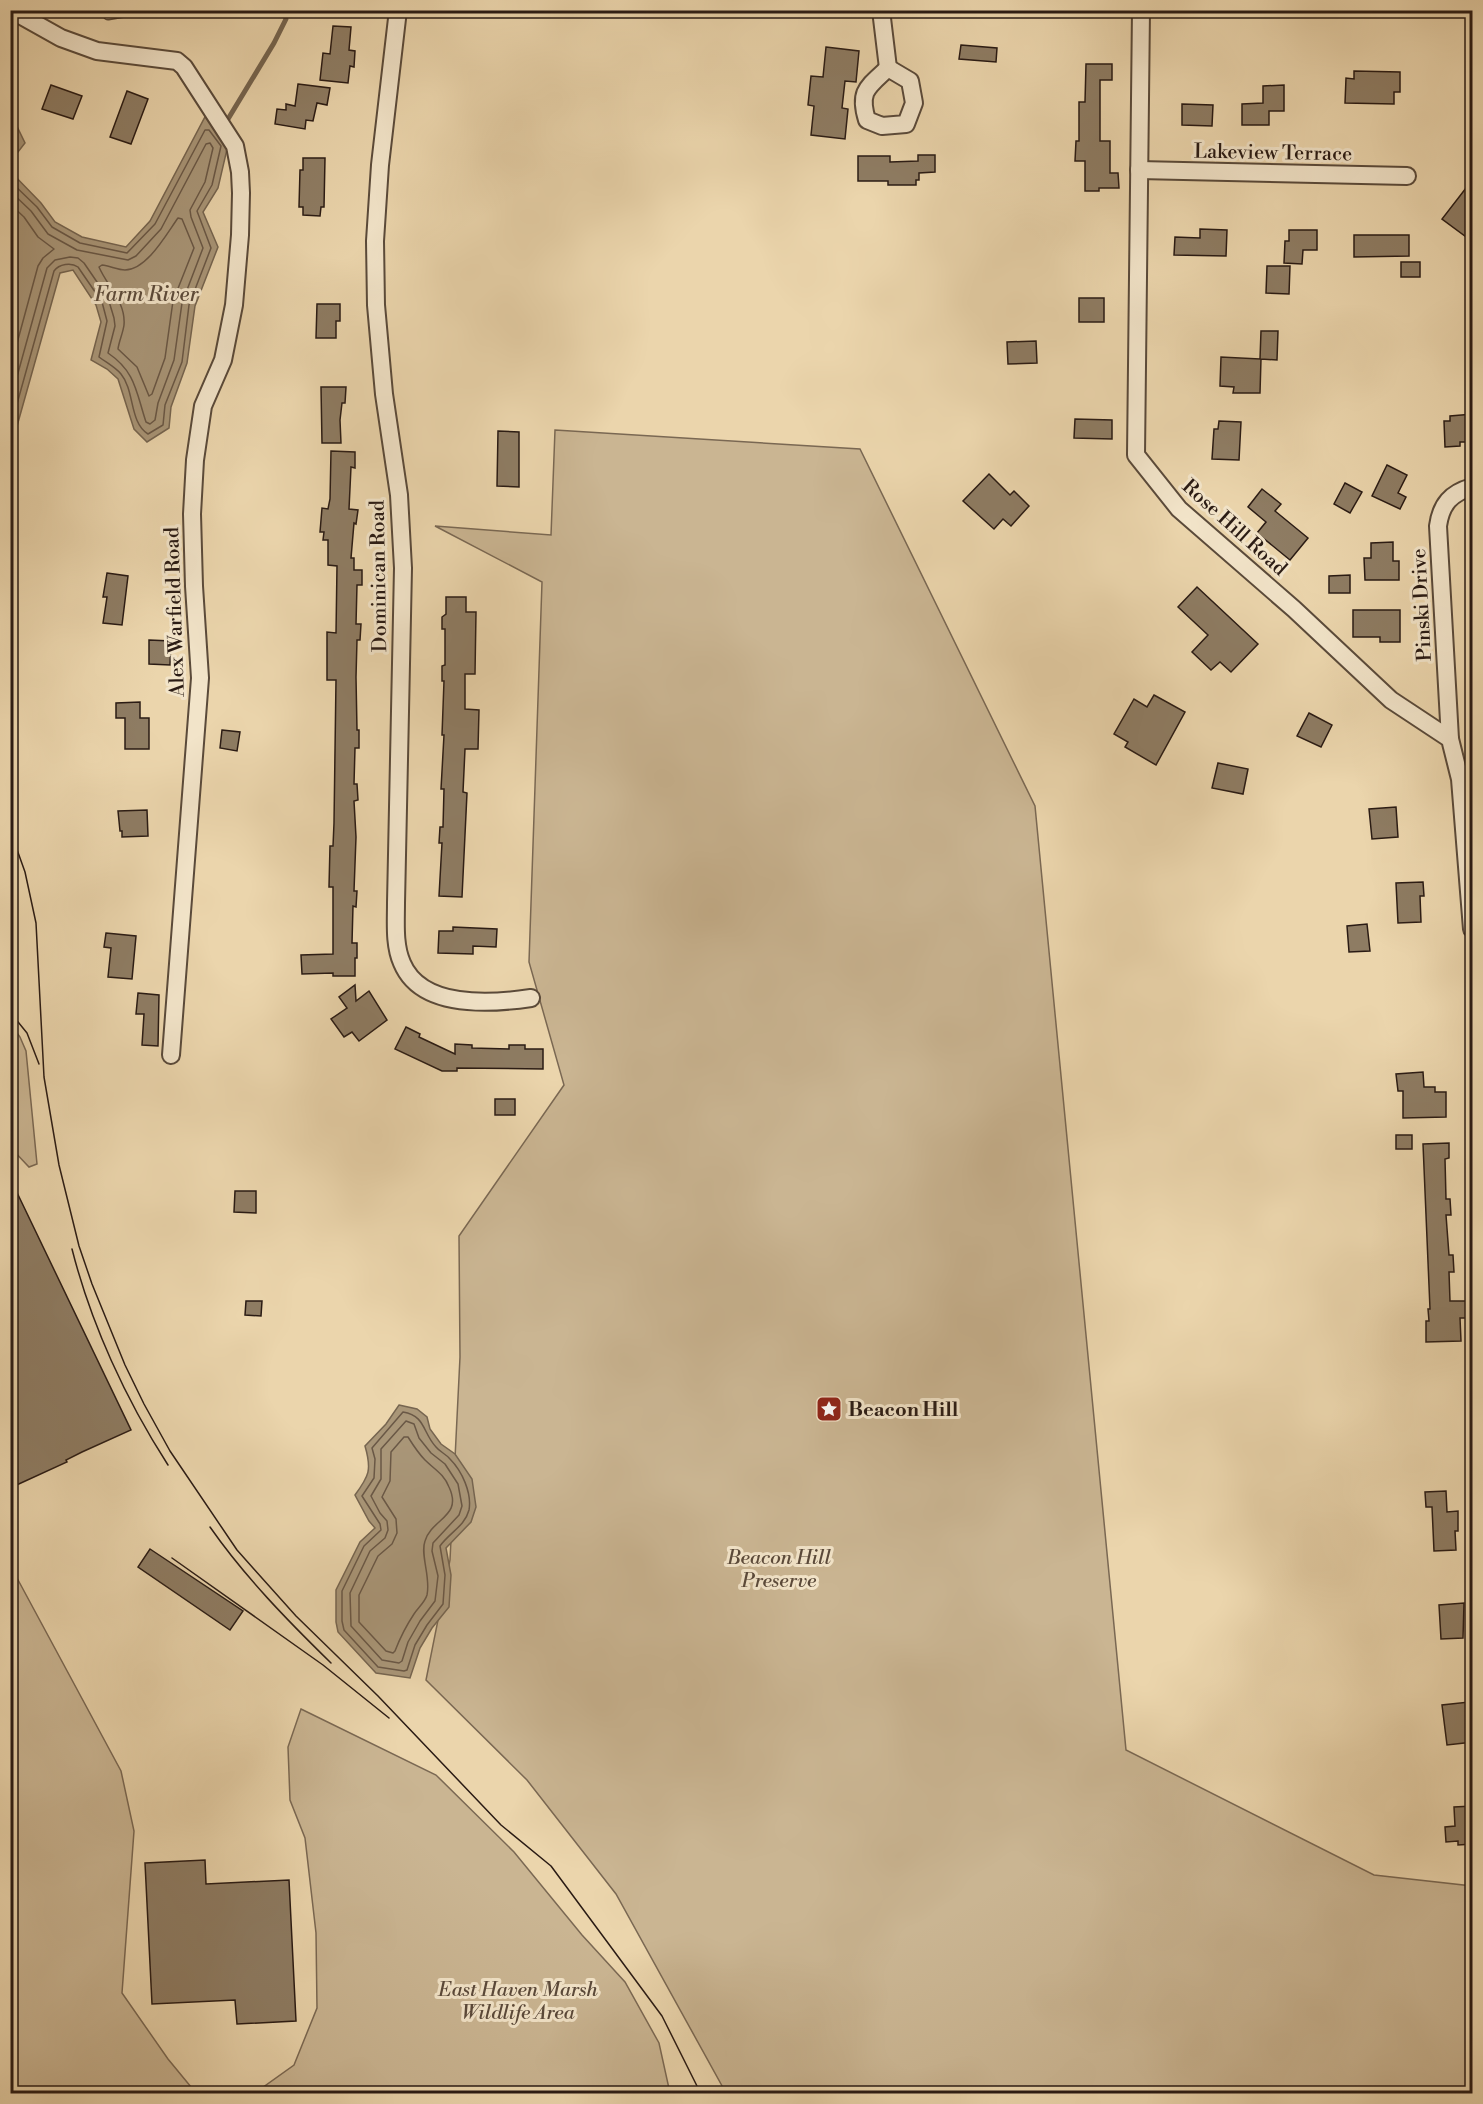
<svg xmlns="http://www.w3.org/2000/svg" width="1483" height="2104" font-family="'Libre Bodoni',serif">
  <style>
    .green { fill: #cab592; stroke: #7a6853; stroke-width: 1.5 }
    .water { fill: #a99678; stroke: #766550; stroke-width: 1.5 }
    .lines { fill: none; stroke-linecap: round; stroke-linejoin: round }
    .shore { stroke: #6a5846; stroke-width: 1.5 }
    .stream { stroke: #766550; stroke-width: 5 }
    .building { fill: #8e7c63; stroke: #2a1b14; stroke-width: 1.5 }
    .service-casing { stroke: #5a4a3a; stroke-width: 11 }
    .minor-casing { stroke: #5a4a3a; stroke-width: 20 }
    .service { stroke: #f2e4c9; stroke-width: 8 }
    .minor { stroke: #f2e4c9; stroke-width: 16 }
    .tram { stroke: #2a1b14; stroke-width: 1.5 }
    .labels { text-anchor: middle; stroke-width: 6; stroke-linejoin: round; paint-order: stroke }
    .street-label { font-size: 20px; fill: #2a1b14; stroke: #f2e4c9 }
    .poi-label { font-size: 20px; font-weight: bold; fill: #2a1b14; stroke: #f2e4c9; text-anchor: start }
    .park-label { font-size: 20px; font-style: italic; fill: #5a493a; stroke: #f2e4c9 }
    .water-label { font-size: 21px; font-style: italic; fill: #5d4c3c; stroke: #f2e4c9 }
  </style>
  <rect width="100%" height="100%" fill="#ebd5ac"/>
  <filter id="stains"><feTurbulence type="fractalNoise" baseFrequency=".00333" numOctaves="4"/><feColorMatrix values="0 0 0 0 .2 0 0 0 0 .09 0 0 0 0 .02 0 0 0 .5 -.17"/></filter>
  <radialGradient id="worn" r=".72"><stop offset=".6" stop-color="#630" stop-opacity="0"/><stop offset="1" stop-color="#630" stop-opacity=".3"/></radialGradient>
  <g class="green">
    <polygon points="555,430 860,449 1035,806 1126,1750 1374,1875 1472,1886 1472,2093 726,2093 616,1894 527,1780 426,1680 450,1560 460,1357 459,1236 564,1085 529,962 542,582 435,526 551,535"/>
    <polygon points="10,1023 20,1037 26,1051 37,1164 29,1167 11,1148"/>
    <polygon points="10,1565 121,1771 134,1831 122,1993 168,2059 196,2093 11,2093"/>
    <polygon points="301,1709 436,1775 514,1852 582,1935 625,1982 659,2043 670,2093 430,2094 429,2090 429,2094 255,2093 294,2065 317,2008 316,1933 305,1838 290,1800 288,1747"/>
  </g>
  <g class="water">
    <polygon points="10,112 25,143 11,161 10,161"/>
    <polygon points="206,115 228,145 218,188 203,212 218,247 195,306 187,363 171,407 169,428 147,442 134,429 118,379 107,369 91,360 101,322 96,305 73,270 60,273 10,451 12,276 10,271 11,172 41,203 55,222 82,237 126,247 150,221"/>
    <path d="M399,1405L417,1409L427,1417L430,1429L441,1444L455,1454L472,1479L476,1507L471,1522L446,1548L451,1575L449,1607L432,1628L420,1648L410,1678L376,1673L338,1632L336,1622V1590L360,1542L375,1528L369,1521L355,1495C369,1476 372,1470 365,1446L386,1424Z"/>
  </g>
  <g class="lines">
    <g class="shore">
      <path d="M10,181L37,207L52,227L80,243L127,253L155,224L205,130H209L221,146L212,185L197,211L211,248L189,305L182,362L165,405L163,425L148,434C129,422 135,391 121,374C115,367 107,363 99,357L107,321L102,302L78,267C71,262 59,264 54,271L10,429"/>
      <path d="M10,191L31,211L48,234L77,250L128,260L136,256L161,229L206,144L210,143L213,148L205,182L190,210L191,217L203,248L182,303L174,360L158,403L155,420L150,424L146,422C136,392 136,372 108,353L115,326L114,318L108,298L84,263L78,258L70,257L55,260L47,268L10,402"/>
      <polyline points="10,204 24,217 38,237 54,249 43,258 38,266 10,369"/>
      <path d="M178,218L182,219L194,248L173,301L165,358L152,394L149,396L137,367L118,349C119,341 123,333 124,325C126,302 107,286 99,267L102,265C110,266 118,270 125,270C147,270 167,233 178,218Z"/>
      <path d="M403,1412C426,1416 422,1432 436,1447C440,1452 446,1454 450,1459C462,1471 472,1493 469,1510C465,1526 449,1533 440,1546L445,1575L443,1604L427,1625L415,1645L407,1670L404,1671L378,1667L344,1630L342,1621V1591L364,1546L381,1530L380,1524L362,1496L374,1478L375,1459L372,1448Z"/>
      <polygon points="406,1421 414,1424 419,1438 431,1453 445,1464 458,1484 462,1506 459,1515 433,1543 432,1551 438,1576 435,1601 420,1621 408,1642 402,1661 399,1663 382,1660 351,1626 350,1593 370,1551 385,1538 388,1530 387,1521 380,1513 371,1496 381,1479 381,1449"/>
      <path d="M404,1437H408C413,1445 418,1453 425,1460C434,1469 444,1474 449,1487C463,1517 432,1518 425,1541C420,1555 431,1577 427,1595C425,1602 418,1608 414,1614C406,1626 400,1638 395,1651L393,1653L386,1651L359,1622V1595L378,1556L392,1544L397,1533L396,1519L382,1497L390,1481L391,1452Z"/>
    </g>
    <polyline class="stream" points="225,124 274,43 286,19 284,10"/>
  </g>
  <g class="building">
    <polygon points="333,26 351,27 349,50 355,51 354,67 350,66 348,83 320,80 323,53 330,54"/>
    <polygon points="961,45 997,48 996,62 959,59"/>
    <polygon points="826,47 859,51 856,82 845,81 842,108 848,109 845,139 811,135 814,106 808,105 811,76 823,77"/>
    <polygon points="1086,64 1112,64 1112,80 1100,80 1100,141 1110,141 1110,173 1118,173 1119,188 1099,188 1099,191 1085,191 1085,161 1075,161 1076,141 1079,141 1079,102 1085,102"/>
    <polygon points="1354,71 1400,72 1400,92 1394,92 1394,104 1345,103 1346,78 1354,79"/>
    <polygon points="298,84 330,88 327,105 317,103 313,121 306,120 305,129 275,124 277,109 286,110 286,104 295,106"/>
    <polygon points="51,85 82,96 73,119 42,109"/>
    <polygon points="1284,85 1284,111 1269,111 1269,125 1242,125 1242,104 1263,103 1263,86"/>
    <polygon points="127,91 148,99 131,144 110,137"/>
    <polygon points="1182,104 1213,105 1212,126 1182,125"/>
    <polygon points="918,155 935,155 935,172 919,173 919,180 916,180 916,185 888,185 888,181 858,181 858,156 890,156 890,162 918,161"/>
    <polygon points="303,158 325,158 324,207 321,207 320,216 303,215 303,207 299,207 300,170 303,170"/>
    <polygon points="1473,179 1473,242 1442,219"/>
    <polygon points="1200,229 1227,230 1226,256 1174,255 1175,237 1200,238"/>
    <polygon points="1289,230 1317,230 1317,250 1303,250 1302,264 1284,263 1285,241 1289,241"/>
    <polygon points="1354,235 1409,235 1409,256 1354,257"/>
    <rect x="1401" y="262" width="19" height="15"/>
    <polygon points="1267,266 1290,266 1289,294 1266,293"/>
    <rect x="1079" y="298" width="25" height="24"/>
    <polygon points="317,304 340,304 340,321 336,321 336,338 316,338"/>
    <polygon points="1261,331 1278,331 1277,360 1261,359 1260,393 1233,393 1234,387 1220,386 1221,357 1260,359"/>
    <polygon points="1036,341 1037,363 1008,364 1007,342"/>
    <polygon points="321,387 346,387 345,403 342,403 340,420 341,443 322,443"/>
    <polygon points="1473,414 1473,442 1460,442 1460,446 1445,447 1444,421 1450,421 1450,416"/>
    <polygon points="1075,419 1112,420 1112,439 1074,438"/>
    <polygon points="1219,421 1241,422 1239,460 1212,459 1214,429 1218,429"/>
    <polygon points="498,431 519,432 519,487 497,486"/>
    <polygon points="331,451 355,452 355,468 351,467 349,509 358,510 356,524 354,523 351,558 354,558 354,570 362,570 362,585 357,585 356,624 361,624 360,640 357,640 356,677 357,730 359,730 359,748 355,748 354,784 357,784 358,800 354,801 356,837 354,891 357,891 356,907 353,906 352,943 357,943 357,958 355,958 355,976 333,976 333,973 302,974 301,955 333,954 333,887 329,887 330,846 333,846 334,823 336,680 327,680 327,632 336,633 337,566 328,565 328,540 323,540 324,532 320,532 322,508 328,509 330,499"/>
    <polygon points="1387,465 1407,475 1398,493 1406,497 1400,509 1372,496"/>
    <polygon points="989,474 1010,495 1014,491 1029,506 1011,526 1003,519 994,529 963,501"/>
    <polygon points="1345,483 1362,492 1350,513 1334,504"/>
    <polygon points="1262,489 1281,504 1275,511 1308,538 1290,560 1257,533 1266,522 1248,507"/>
    <polygon points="1393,542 1393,561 1399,561 1399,580 1365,580 1364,558 1371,558 1371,543"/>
    <polygon points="107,573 128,576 122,625 103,623 107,597 103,597"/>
    <polygon points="1350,575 1350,593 1329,593 1329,576"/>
    <polygon points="1197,587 1258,644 1231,672 1220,662 1211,670 1192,652 1208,635 1178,607"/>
    <polygon points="446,597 466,597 466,612 476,612 475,674 465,674 465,709 479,710 478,749 465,749 463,792 467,793 462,897 439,896 442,843 439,843 440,827 443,827 444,789 441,789 444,735 442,735 444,681 442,681 442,666 445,665 445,629 442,629 442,617 446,614"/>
    <polygon points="1353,610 1400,610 1400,642 1380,642 1380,637 1353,637"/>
    <polygon points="149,640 171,641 170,665 149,664"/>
    <polygon points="1154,695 1185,712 1156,765 1125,747 1128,742 1114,734 1134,699 1147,707"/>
    <polygon points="140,702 140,718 149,718 149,749 125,749 125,718 116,718 116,703"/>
    <polygon points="1309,713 1332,725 1321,747 1297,736"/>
    <polygon points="222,730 240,732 237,751 220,748"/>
    <polygon points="1218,763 1248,769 1243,794 1212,788"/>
    <polygon points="1396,807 1398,837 1372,839 1369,809"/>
    <polygon points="147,810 148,836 122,837 122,831 120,831 118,811"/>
    <polygon points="1423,882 1424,896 1420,896 1421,922 1398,923 1396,883"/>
    <polygon points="1367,924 1370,951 1349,952 1347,926"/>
    <polygon points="453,927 497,929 496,947 473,946 473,954 438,953 439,931 453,931"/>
    <polygon points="106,933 136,936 132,979 108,977 111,948 104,947"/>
    <polygon points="355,985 356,1001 369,991 387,1020 359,1041 352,1032 344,1037 331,1019 347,1008 339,997"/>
    <polygon points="138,993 159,995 158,1046 142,1045 144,1014 136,1014"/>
    <polygon points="406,1027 420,1034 419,1037 455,1054 455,1044 472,1045 472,1048 509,1049 509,1045 525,1045 525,1049 543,1049 543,1069 457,1068 457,1071 442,1071 395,1049"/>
    <polygon points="1423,1072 1424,1087 1435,1087 1435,1092 1446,1092 1446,1117 1403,1118 1403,1091 1398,1091 1396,1074"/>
    <rect x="495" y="1099" width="20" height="16"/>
    <rect x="1396" y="1135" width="16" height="14"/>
    <polygon points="1449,1143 1449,1158 1445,1159 1446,1199 1450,1199 1451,1215 1446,1215 1449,1255 1453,1255 1454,1272 1449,1272 1450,1301 1466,1301 1466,1318 1460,1318 1461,1341 1426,1342 1426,1321 1429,1321 1428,1309 1430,1309 1423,1144"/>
    <polygon points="10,1178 131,1430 82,1452 66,1460 67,1462 10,1488"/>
    <polygon points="235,1191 256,1191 256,1213 234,1212"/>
    <polygon points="246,1301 262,1301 261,1316 245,1315"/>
    <polygon points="1446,1491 1447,1512 1458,1511 1458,1531 1455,1531 1456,1550 1434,1551 1432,1507 1426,1507 1425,1492"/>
    <polygon points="150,1549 243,1611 230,1630 138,1567"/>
    <polygon points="1464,1603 1463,1638 1441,1639 1439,1605"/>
    <polygon points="1469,1702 1473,1742 1447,1745 1442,1705"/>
    <polygon points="1473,1806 1473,1844 1458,1845 1458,1841 1446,1842 1445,1827 1455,1826 1454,1807"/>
    <polygon points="205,1860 206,1884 289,1880 296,2021 237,2024 235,2000 152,2004 145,1863"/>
  </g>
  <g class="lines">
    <g class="service-casing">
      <polyline id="service" points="108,15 137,10"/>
    </g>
    <g class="minor-casing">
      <g id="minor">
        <polyline points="11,10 61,38 97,51 177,61 184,67 235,146 240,172 241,193 240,235 234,305 223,360 203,406 195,460 192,514 194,586 200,678 171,1055"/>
        <path d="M398,10L380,165L375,241L376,305L384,394L399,495L403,568L396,903C396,923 394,945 402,963C421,1009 491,1004 531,998"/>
        <polyline points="881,10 888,68"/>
        <polyline points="1141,10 1136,455 1179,509 1294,609 1391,700 1450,739 1460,779 1472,929"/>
        <path d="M888,68L910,81L914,103L906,124L882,126L867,120C858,91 868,87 888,68Z"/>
        <polyline points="1139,170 1407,176"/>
        <path d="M1450,739L1438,526C1441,504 1451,493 1472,487"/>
      </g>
    </g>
    <use href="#service" class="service"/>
    <use href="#minor" class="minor"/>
    <g class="tram">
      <polyline points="10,830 25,872 36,923 44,1077 59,1165 79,1246 92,1284 125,1365 144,1404 170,1451 237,1550 296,1616 378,1696 501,1825 551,1866 662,2016 701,2094"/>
      <polyline points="10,1012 27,1033 39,1064"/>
      <path d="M72,1249C91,1324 126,1400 168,1465"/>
      <path d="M210,1527C245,1577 287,1620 331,1663"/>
      <polyline points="172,1558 323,1665 389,1718"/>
    </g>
  </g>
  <defs>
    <g id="sight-square" transform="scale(1.35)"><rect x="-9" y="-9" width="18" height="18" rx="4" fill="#8f2418" stroke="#f2e4c9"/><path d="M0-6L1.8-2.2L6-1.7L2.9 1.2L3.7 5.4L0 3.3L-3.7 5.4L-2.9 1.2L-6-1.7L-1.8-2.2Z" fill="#fff"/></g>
  </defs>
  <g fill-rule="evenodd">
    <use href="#sight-square" x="829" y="1409"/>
  </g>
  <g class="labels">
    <g class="street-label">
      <text transform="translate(1273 152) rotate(1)" y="7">Lakeview Terrace</text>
      <text transform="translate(1235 527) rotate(42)" y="7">Rose Hill Road</text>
      <text transform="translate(378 576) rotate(-91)" y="7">Dominican Road</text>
      <text transform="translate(1421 605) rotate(-93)" y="7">Pinski Drive</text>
      <text transform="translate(174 612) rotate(-92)" y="7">Alex Warfield Road</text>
    </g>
    <g class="poi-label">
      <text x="848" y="1416">Beacon Hill</text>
    </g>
    <g class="park-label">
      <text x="779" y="1564">Beacon Hill<tspan x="779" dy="23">Preserve</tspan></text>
      <text x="518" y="1996">East Haven Marsh<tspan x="518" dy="23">Wildlife Area</tspan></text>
    </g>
    <g class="water-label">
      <text x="146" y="301">Farm River</text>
    </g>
  </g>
  <rect width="1483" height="2104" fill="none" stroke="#ebd5ac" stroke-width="36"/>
  <rect x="12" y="12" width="1459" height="2080" fill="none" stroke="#2a1b14" stroke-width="3"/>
  <rect x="18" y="18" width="1447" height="2068" fill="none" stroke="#2a1b14" stroke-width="1.5"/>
  <rect width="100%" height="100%" filter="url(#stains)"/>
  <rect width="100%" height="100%" fill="url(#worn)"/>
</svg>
